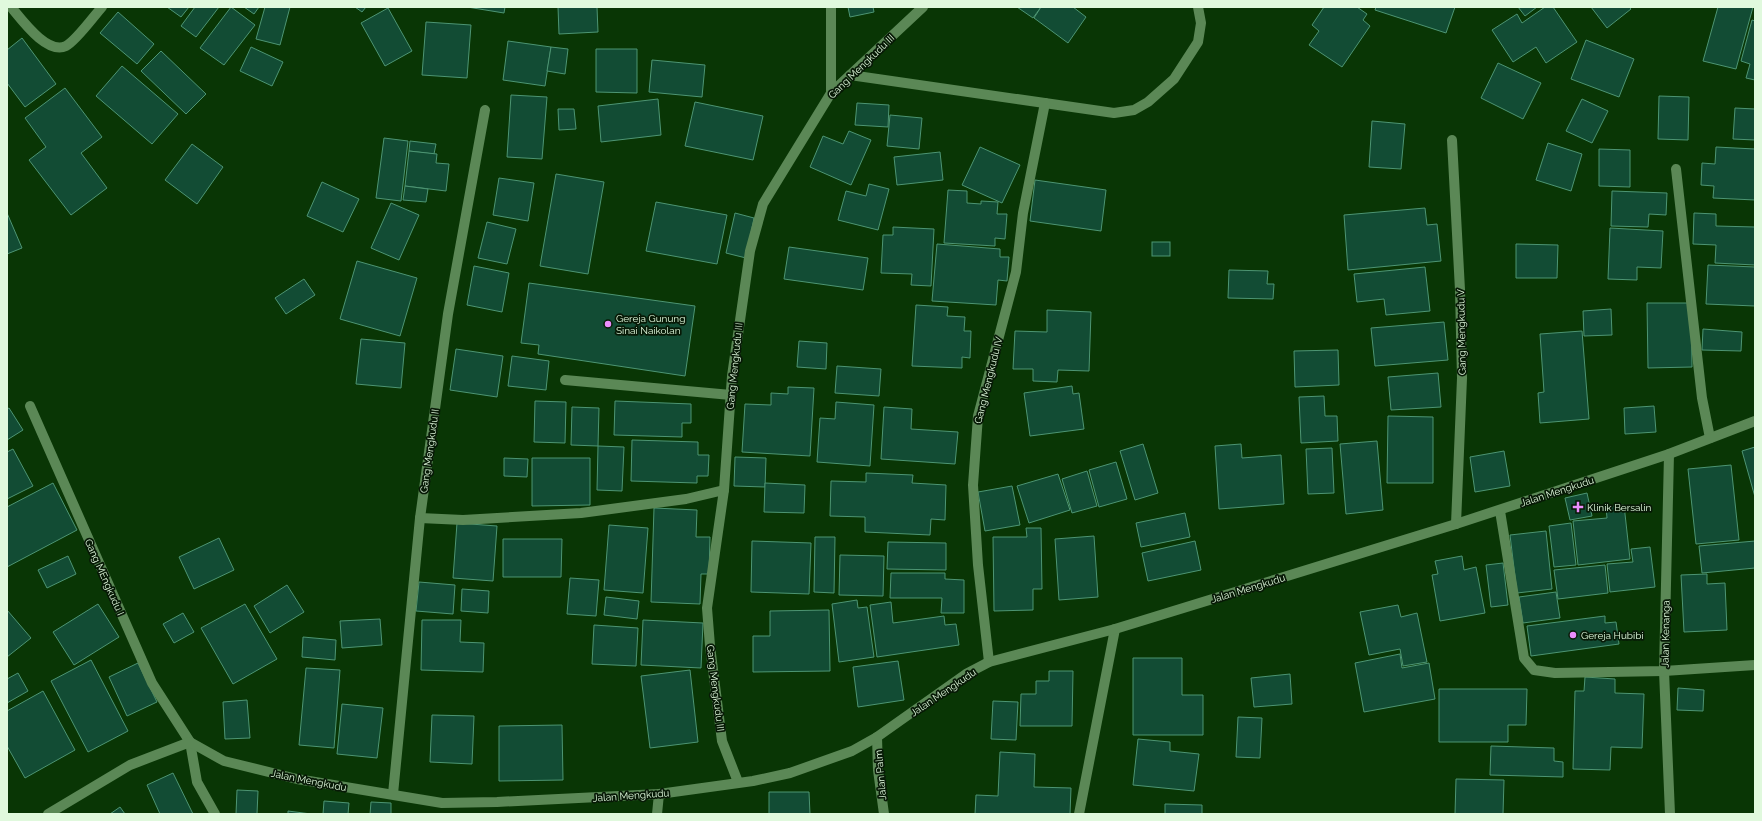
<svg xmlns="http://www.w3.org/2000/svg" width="1762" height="821" font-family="Raleway,sans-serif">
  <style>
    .building { fill: #124c34; stroke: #4d9573 }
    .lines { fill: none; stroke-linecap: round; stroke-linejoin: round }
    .lane { stroke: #5b8856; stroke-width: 10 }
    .street { stroke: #5b8856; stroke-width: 10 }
    .secondary { stroke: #5b8856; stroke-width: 10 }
    .poi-dot { fill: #eb8dfb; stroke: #071906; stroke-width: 1.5 }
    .labels { text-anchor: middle; stroke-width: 3.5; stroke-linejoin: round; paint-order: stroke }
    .street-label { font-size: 10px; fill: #e0f9dd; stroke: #071906 }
    .poi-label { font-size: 10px; fill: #e0f9dd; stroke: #071906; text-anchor: start }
  </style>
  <rect width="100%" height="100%" fill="#093605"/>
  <g class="building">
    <polygon points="167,7 189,7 181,17"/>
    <polygon points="195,7 219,7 196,37 181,26"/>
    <polygon points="231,7 255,25 224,65 200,48"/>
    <polygon points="244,7 259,7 254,14"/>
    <polygon points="265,7 290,7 280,45 256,39"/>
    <polygon points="355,7 366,7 362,12"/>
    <polygon points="467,7 505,7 504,13"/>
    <polygon points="558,7 597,7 598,32 559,34"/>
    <polygon points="848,7 873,7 874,12 850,17"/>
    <polygon points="1017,7 1041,7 1033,18"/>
    <polygon points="1041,7 1073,7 1086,17 1068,43 1034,18"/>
    <polygon points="1324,7 1357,7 1367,14 1363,20 1370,26 1342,67 1309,45 1319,31 1312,25"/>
    <polygon points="1376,7 1455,7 1446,33 1375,10"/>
    <polygon points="1518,7 1537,7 1525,16"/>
    <polygon points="1545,7 1553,7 1577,42 1546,63 1536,47 1513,62 1492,30 1517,14 1522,23"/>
    <polygon points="1591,7 1629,7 1631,9 1607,28"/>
    <polygon points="1718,7 1753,7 1736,69 1703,61"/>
    <polygon points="388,8 412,51 385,66 361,23"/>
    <polygon points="118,12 154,44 137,64 100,33"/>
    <polygon points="1752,20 1755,21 1755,80 1746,78 1750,64 1741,61"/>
    <polygon points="426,22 471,25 467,78 422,75"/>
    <polygon points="22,38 56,84 25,107 7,83 7,50"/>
    <polygon points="1586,40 1634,59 1619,97 1571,79"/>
    <polygon points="508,41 551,47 545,86 503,80"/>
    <polygon points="251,47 283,62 272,86 240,71"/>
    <polygon points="551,47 568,49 565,74 547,71"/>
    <polygon points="596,49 637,49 637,93 596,92"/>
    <polygon points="161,51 206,94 186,114 141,71"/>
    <polygon points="652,60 705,65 702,97 649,92"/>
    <polygon points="1498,63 1541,83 1523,119 1481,98"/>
    <polygon points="122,66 178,114 152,144 96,96"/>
    <polygon points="65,88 102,137 81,153 107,188 71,215 29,160 46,147 25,118"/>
    <polygon points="511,95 547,97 542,159 507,157"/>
    <polygon points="1659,96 1689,97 1688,140 1658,139"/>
    <polygon points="658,99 661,135 601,142 598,106"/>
    <polygon points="1582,99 1608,111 1592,143 1566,131"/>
    <polygon points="695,102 763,116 753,160 685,146"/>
    <polygon points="857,103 889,105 888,127 855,125"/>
    <polygon points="1735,108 1755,109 1755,140 1733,139"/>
    <polygon points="558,109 574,109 576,129 559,130"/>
    <polygon points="890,115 922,118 919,149 887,146"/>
    <polygon points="1372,121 1405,124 1401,169 1369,167"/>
    <polygon points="849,131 871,140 851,185 810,167 823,136 843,144"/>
    <polygon points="384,138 408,141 401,201 376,198"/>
    <polygon points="410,141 436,144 434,154 409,151"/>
    <polygon points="1548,143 1582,154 1571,191 1536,180"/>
    <polygon points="192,144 223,167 197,204 165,180"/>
    <polygon points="980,147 1020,165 1002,203 962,185"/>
    <polygon points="1716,147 1755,149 1755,200 1713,198 1714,186 1701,185 1702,163 1715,164"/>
    <polygon points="1599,149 1630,150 1630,187 1599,186"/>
    <polygon points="409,151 437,154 436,163 449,164 446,191 405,186"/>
    <polygon points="940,152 943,180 897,185 894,157"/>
    <polygon points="556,174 604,182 588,274 540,266"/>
    <polygon points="499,178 534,183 528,221 493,215"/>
    <polygon points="1035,180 1106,190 1101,231 1030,221"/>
    <polygon points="322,182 359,199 343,232 307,216"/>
    <polygon points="869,184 889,189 878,230 838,220 846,191 866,196"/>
    <polygon points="405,186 428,189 426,202 403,200"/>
    <polygon points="948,190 967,191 967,203 981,204 981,201 998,202 997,214 1007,214 1005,239 995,238 995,246 944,243"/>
    <polygon points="1612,191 1667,193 1666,215 1649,214 1648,227 1611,226"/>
    <polygon points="656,202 727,215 717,264 646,251"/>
    <polygon points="391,203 419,215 399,260 371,248"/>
    <polygon points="1425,208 1427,225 1437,224 1441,261 1348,270 1344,215"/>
    <polygon points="7,213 22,248 7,254"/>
    <polygon points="735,213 754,218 746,258 726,253"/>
    <polygon points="1694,213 1716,214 1716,226 1755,227 1755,265 1715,263 1716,245 1693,244"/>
    <polygon points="487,222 516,229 507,264 478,258"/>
    <polygon points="893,227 934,229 931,286 911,285 912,274 881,273 883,235 893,235"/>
    <polygon points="1610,228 1663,231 1661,268 1637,267 1637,280 1608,279"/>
    <rect x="1152" y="242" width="18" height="14"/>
    <polygon points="937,244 1000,249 1000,257 1009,257 1007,281 998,280 996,305 932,301"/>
    <polygon points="1516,244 1558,245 1557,278 1516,278"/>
    <polygon points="789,247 868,258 863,290 784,279"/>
    <polygon points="357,261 417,278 400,336 340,319"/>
    <polygon points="1708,265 1755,267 1755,306 1706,304"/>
    <polygon points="474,266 509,273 502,312 467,305"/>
    <polygon points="1425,267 1430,311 1386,315 1384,299 1357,302 1354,274"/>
    <polygon points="1229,270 1268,271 1267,284 1274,284 1273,299 1228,298"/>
    <polygon points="304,279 315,295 286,314 275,298"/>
    <polygon points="529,283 695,306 685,376 538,354 539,345 521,343"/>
    <polygon points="1647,303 1691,303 1692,367 1648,368"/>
    <polygon points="916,305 948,307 947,316 965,317 964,331 971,331 970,358 962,357 962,368 912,366"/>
    <polygon points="1611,309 1612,335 1584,336 1583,311"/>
    <polygon points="1047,310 1091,312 1089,371 1058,370 1057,382 1033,381 1033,369 1013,369 1015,331 1047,332"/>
    <polygon points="1444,322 1448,360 1375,366 1371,328"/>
    <polygon points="1703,329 1742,332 1741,351 1702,350"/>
    <polygon points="1582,331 1589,419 1540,423 1538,393 1544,392 1540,334"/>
    <polygon points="361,339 405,343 401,388 356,384"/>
    <polygon points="799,341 827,343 826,369 797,367"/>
    <polygon points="456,349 503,356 497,397 450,390"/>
    <polygon points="1338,350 1339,385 1295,387 1294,351"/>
    <polygon points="512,356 549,361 546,390 508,386"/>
    <polygon points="837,366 881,369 879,396 835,393"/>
    <polygon points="1438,373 1441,407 1391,410 1388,377"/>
    <polygon points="1072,386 1073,394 1079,393 1084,429 1030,436 1024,393"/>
    <polygon points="788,387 814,388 810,456 742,452 745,404 771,405 771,393 788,394"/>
    <polygon points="1324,396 1325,416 1337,416 1338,441 1301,443 1299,397"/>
    <polygon points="535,401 566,402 565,443 534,442"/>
    <polygon points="615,401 691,404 691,423 682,423 682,437 614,435"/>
    <polygon points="836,402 874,405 870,466 817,462 820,418 835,419"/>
    <polygon points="1654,406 1656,432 1625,434 1624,408"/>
    <polygon points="572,407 599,408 598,446 571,445"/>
    <polygon points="884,407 912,409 911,429 958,432 955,464 881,459"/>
    <polygon points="9,408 23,430 7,440 7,409"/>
    <polygon points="1388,416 1433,417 1433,483 1387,483"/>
    <polygon points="632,440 698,442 698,455 709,455 708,476 697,476 697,483 631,481"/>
    <polygon points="1377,441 1383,510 1346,514 1340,444"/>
    <polygon points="1143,444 1158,493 1135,500 1120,451"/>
    <polygon points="1241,444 1242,458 1281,455 1284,504 1219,509 1215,446"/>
    <polygon points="598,446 624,447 622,491 597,490"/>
    <polygon points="1755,447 1755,497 1742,451"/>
    <polygon points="1332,448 1334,493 1308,494 1306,449"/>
    <polygon points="13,449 33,486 7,499 7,452"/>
    <polygon points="1504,451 1510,486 1475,492 1470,457"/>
    <polygon points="735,457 766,458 765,487 734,486"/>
    <polygon points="504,458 528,459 527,477 504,476"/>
    <polygon points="532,458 590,458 590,505 532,506"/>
    <polygon points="1116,462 1127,499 1099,507 1089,470"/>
    <polygon points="1731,465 1739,540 1696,544 1688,469"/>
    <polygon points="1087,471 1097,506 1072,513 1062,479"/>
    <polygon points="866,473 913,475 912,483 946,485 945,520 931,519 930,535 865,532 865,517 830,516 831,481 866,482"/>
    <polygon points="1058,474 1070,510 1029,523 1017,486"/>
    <polygon points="53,483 77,530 7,567 7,507"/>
    <polygon points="765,483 805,485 804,513 764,512"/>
    <polygon points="1012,486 1020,525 985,531 978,492"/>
    <polygon points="1587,493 1592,516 1570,520 1565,498"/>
    <polygon points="1624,505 1630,559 1578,565 1573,521 1607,518 1606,507"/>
    <polygon points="654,508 697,510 696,537 710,537 709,574 701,574 700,604 651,602"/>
    <polygon points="1185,513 1190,537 1141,547 1136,523"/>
    <polygon points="457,523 497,526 493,581 453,578"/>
    <polygon points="1571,523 1576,565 1554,567 1549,526"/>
    <polygon points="609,525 648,528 643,593 604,590"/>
    <polygon points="1026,528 1041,528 1042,589 1033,589 1033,610 994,611 993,537 1027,537"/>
    <polygon points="1546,531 1552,589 1517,593 1510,535"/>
    <polygon points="1094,536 1098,597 1059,600 1055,539"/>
    <polygon points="815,537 835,537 834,593 814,592"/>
    <polygon points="219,538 234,570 194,589 179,557"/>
    <polygon points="503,539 562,539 561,577 503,577"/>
    <polygon points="752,541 811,543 809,594 751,592"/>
    <polygon points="1195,541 1201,570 1148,581 1142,553"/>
    <polygon points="1755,541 1755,568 1702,573 1699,546"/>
    <polygon points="888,542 946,543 946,570 887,569"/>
    <polygon points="1650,547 1655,587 1610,592 1607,564 1633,562 1631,549"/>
    <polygon points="840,555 884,556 883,596 839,595"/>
    <polygon points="68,556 76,574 47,588 38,570"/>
    <polygon points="1462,556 1464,570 1476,567 1485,613 1440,621 1432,575 1438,574 1435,561"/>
    <polygon points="1503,563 1508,605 1491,607 1486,565"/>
    <polygon points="1605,565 1608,593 1558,599 1554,570"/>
    <polygon points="891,573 945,573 945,579 964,580 964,613 941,613 942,598 890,598"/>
    <polygon points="1707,574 1707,584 1725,583 1727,630 1684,632 1681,575"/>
    <polygon points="570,578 599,580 596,616 567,614"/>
    <polygon points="419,582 455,585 453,614 416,611"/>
    <polygon points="287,585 304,612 270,633 254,606"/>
    <polygon points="462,589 489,591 488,613 461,611"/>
    <polygon points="1556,592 1560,618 1523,623 1519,597"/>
    <polygon points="606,597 639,601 637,619 604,615"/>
    <polygon points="857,600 858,608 867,607 874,657 839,662 832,604"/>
    <polygon points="891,602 893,623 944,616 945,625 956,624 959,645 877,657 870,605"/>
    <polygon points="98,604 119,637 74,665 53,632"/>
    <polygon points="245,604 277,659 233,684 201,628"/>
    <polygon points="1398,605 1401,617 1417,613 1427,662 1403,666 1400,649 1369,655 1360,612"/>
    <polygon points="7,610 31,638 7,657"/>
    <polygon points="829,610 830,671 753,672 753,636 770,636 770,611"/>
    <polygon points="183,613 194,632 174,643 163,624"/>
    <polygon points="1605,616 1605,623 1616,622 1619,644 1531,656 1527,626"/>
    <polygon points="380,619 382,645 342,648 340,621"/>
    <polygon points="422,620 461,620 460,642 484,643 483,672 421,670"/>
    <polygon points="643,620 703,623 701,668 641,665"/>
    <polygon points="594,625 638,628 636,666 592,664"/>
    <polygon points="303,637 336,640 335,660 302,657"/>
    <polygon points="1400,654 1402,668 1429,663 1435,699 1364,712 1355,663"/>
    <polygon points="1133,658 1182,658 1182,695 1203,695 1203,735 1133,735"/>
    <polygon points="91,660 128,731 88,752 51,681"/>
    <polygon points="898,661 904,700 858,707 853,667"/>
    <polygon points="138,663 157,702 127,716 109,677"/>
    <polygon points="306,668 340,670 334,748 299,745"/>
    <polygon points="690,670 698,742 650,748 641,676"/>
    <polygon points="1049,671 1073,671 1072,726 1020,726 1021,694 1036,694 1036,681 1049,681"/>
    <polygon points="18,673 28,691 7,703 7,679"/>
    <polygon points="1290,674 1292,704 1254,707 1251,678"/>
    <polygon points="1585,677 1615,679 1615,693 1644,694 1642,748 1611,747 1610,770 1573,769 1575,691 1584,691"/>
    <polygon points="1678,688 1704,690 1703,711 1677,710"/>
    <polygon points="1439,689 1527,689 1526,725 1508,725 1508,742 1439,742"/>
    <polygon points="43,691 75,750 25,778 7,746 7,711"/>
    <polygon points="247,700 250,738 225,739 223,702"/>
    <polygon points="993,701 1018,702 1016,740 991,739"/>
    <polygon points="342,704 383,708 377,758 337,754"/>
    <polygon points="432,715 474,716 472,764 430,762"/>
    <polygon points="1238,717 1262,718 1260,758 1236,757"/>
    <polygon points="562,725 563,780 499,781 499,726"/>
    <polygon points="1138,739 1170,742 1170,751 1199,754 1194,791 1133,785"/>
    <polygon points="1491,746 1554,748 1554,761 1563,762 1563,777 1490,775"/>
    <polygon points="1000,752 1035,754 1034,787 1071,788 1070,814 975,814 976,795 998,796"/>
    <polygon points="173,773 193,814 160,814 147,785"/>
    <polygon points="1456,779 1504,780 1503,814 1455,814"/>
    <polygon points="237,790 258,791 257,814 236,814"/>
    <polygon points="769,792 809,792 810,814 769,814"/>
    <polygon points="324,801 349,803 348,814 323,814"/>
    <polygon points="371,802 391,803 391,814 370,814"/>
    <polygon points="1165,804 1202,805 1202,814 1165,814"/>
    <polygon points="120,807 125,814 110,814"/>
    <polygon points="288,811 311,814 288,814"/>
  </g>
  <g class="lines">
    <polyline class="lane" points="850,75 1114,113 1134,110 1148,102 1174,79 1198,42 1201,23 1198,7"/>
    <g class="street">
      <path d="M11,7C22,20 47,55 66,46C76,41 94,16 102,7"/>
      <polyline points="831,7 831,93"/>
      <polyline points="1452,140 1460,290 1462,378 1456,524"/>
      <polyline points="1676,169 1702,398 1710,438"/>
      <polyline points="565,380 731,395"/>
      <polyline points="30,406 152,683 190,742 197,782 215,814"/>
      <polyline points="1669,454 1664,671 1670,814"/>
      <polyline points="1500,511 1524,658 1534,670 1555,673 1664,671 1755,665"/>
      <polyline points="420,518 463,520 581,513 686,499 724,490"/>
      <polyline points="989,662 978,565 973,485 978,416 1016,272 1023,213 1045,103"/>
      <polyline points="877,737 878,770 884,814"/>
      <polyline points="738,782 722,741 710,646 707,608 724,490 732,376 750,251 763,204 831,93 923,7"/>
      <polyline points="393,794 420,518 448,314 485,110"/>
      <polyline points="657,814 659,794"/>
      <polyline points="1079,814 1115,629"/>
    </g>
    <polyline class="secondary" points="48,814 130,765 190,742 224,761 297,779 442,803 497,802 659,794 753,781 790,773 852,751 877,737 966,674 989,662 1115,629 1456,524 1669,454 1755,421"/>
  </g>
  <g class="poi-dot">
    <circle cx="608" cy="324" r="4"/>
    <path d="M1576 501h4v4h4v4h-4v4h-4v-4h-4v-4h4z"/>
    <circle cx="1573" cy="635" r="4"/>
  </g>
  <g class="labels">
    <g class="street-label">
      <text transform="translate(861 66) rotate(-44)" y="4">Gang Mengkudu III</text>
      <text transform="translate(1461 332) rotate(-91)" y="4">Gang Mengkudu V</text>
      <text transform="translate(734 366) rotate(-84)" y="4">Gang Mengkudu III</text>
      <text transform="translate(988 380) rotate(-76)" y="4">Gang Mengkudu IV</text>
      <text transform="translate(429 451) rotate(-82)" y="4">Gang Mengkudu II</text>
      <text transform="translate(1557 491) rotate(-18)" y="4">Jalan Mengkudu</text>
      <text transform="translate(105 577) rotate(66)" y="4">Gang MEngkudu I</text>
      <text transform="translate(1248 588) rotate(-17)" y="4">Jalan Mengkudu</text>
      <text transform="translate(1665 634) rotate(-89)" y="4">Jalan Kenanga</text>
      <text transform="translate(716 688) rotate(83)" y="4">Gang Mengkudu III</text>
      <text transform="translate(943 692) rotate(-34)" y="4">Jalan Mengkudu</text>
      <text transform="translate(880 775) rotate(-95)" y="4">Jalan Palm</text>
      <text transform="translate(309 780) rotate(11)" y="4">Jalan Mengkudu</text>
      <text transform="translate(631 795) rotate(-4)" y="4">Jalan Mengkudu</text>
    </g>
    <g class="poi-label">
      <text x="616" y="322">Gereja Gunung<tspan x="616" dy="12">Sinai Naikolan</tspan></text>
      <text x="1587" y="511">Klinik Bersalin</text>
      <text x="1581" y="639">Gereja Hubibi</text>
    </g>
  </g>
  <rect width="1762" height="821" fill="none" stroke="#e0f9dd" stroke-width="16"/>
</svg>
